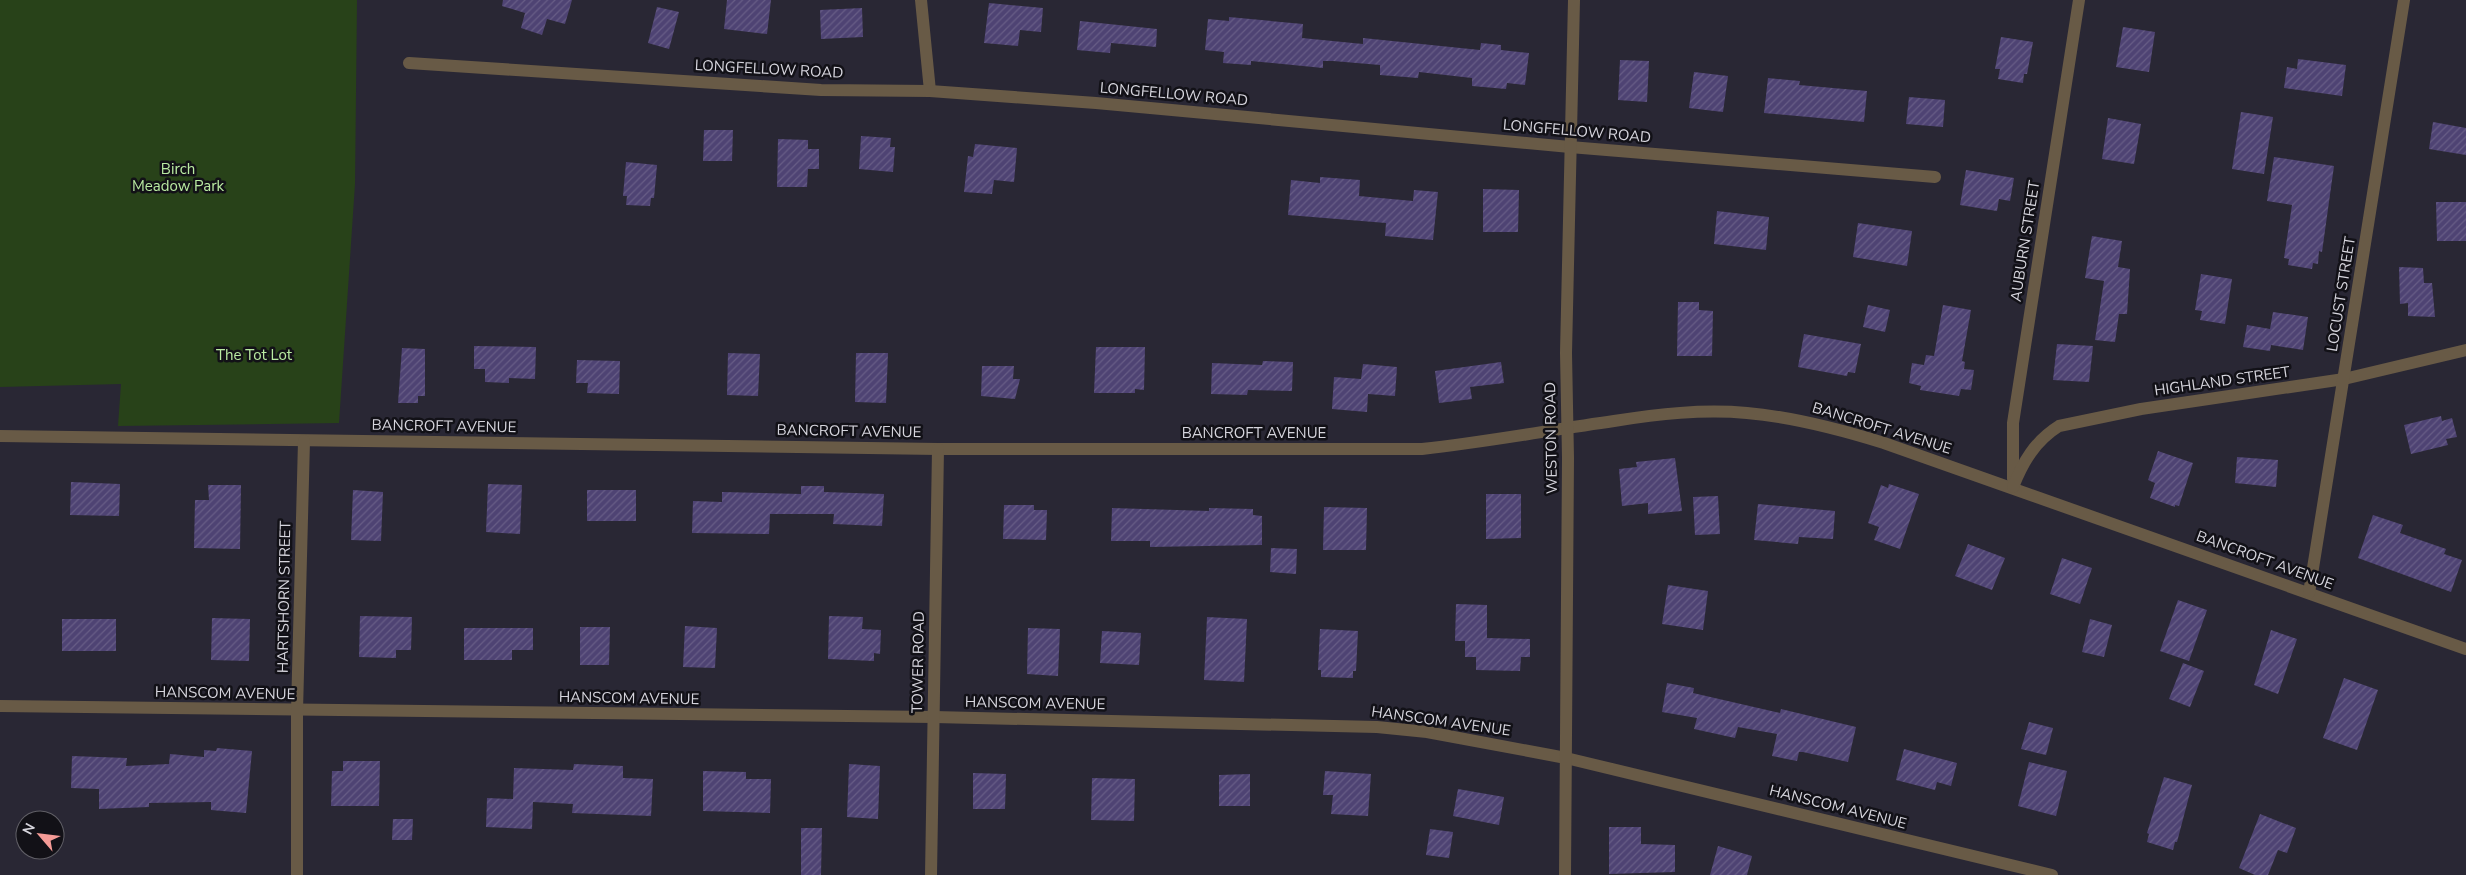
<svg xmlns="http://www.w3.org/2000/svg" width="2466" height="875" font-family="'Nunito Sans',sans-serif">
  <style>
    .park { fill: #284219 }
    .building { fill: url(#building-hatch) }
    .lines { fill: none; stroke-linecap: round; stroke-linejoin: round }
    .minor { stroke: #685a46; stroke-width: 12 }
    .labels { text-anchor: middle; stroke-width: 5; stroke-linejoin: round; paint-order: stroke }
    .street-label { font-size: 15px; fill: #d6d5dd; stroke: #121117 }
    .park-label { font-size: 15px; fill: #baeba2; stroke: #121117 }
  </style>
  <defs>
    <pattern id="building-hatch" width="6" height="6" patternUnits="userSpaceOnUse" patternTransform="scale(1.25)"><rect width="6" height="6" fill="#4e4373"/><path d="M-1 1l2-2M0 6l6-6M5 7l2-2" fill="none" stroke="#675d86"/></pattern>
  </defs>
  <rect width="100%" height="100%" fill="#292734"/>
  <polygon class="park" points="0,0 357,0 355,184 339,423 118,426 121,384 0,387"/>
  <g class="building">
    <polygon points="503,0 572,0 565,24 547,19 542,35 521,28 525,13 502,6"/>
    <polygon points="727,0 771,0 767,34 724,29"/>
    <polygon points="989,3 1043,8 1041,32 1020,30 1018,46 984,43"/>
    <polygon points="657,7 679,12 669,49 648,43"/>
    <polygon points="862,8 863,37 821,39 820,10"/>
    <polygon points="1229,17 1303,24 1302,38 1363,44 1363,38 1480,50 1481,43 1501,45 1501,50 1529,53 1525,85 1507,83 1506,89 1472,86 1472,78 1419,72 1418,78 1380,75 1380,65 1333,61 1323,61 1323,68 1251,61 1251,65 1223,63 1224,52 1205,50 1208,19 1229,21"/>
    <polygon points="1080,21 1157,29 1156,47 1111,43 1110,53 1077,50"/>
    <polygon points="2123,27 2155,32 2149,72 2116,67"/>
    <polygon points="2001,37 2033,42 2027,74 2024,74 2023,83 1998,79 2000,69 1995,69"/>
    <polygon points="2298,59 2346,65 2342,96 2284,88 2287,67 2297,69"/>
    <polygon points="1620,60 1649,61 1647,102 1618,100"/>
    <polygon points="1694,72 1728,76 1723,112 1689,108"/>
    <polygon points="1768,78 1800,81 1799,85 1867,91 1864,122 1764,113"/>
    <polygon points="1909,97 1945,100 1943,127 1906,124"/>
    <polygon points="2241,112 2273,117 2264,174 2232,169"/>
    <polygon points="2108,118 2141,124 2134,164 2102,159"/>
    <polygon points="2433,122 2466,128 2466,155 2429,149"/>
    <polygon points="704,130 733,130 732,161 703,161"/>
    <polygon points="861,136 891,138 890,147 895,147 893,172 859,169"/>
    <polygon points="778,139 808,140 808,149 819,149 819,169 808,169 807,187 777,187"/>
    <polygon points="975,144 1017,148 1014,182 994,180 992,194 964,192 968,156 973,157"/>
    <polygon points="2274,157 2334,166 2322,252 2319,251 2318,264 2313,263 2312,269 2288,265 2289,259 2284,258 2292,205 2267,201"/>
    <polygon points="626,162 657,165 654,198 651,198 650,206 626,205 627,196 623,196"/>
    <polygon points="1966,170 2014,178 2010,201 1999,199 1997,211 1960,205"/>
    <polygon points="1320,177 1360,180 1359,196 1413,201 1414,190 1438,192 1433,240 1385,236 1386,223 1288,215 1291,180 1320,183"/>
    <polygon points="1483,189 1519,190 1518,232 1483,232"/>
    <polygon points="2436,202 2466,202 2466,241 2437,241"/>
    <polygon points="1717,211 1769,217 1766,250 1714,244"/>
    <polygon points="1858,223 1912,231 1907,266 1853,257"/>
    <polygon points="2092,236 2122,241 2118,267 2130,269 2127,314 2119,314 2115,342 2095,340 2104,281 2085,278"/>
    <polygon points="2399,267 2423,268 2424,283 2432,283 2435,317 2408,316 2408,303 2400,304"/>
    <polygon points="2201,274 2232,279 2225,324 2200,320 2202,311 2195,310"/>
    <polygon points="1678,302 1699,302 1699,310 1713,311 1712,356 1677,356"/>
    <polygon points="1868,305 1890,310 1885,332 1863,327"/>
    <polygon points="1943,305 1971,310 1962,361 1965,362 1964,369 1974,370 1971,390 1961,389 1959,396 1920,390 1921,386 1909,383 1912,363 1924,365 1926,355 1934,356"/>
    <polygon points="2273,312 2308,317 2303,350 2271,345 2270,351 2243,347 2247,325 2270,329"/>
    <polygon points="1804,334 1861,344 1855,373 1848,372 1847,376 1798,367"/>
    <polygon points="2057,344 2093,346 2089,382 2053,380"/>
    <polygon points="474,346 536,347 535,379 509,378 509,383 485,382 485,369 474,369"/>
    <polygon points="1096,347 1145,347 1144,390 1135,389 1135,393 1094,393"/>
    <polygon points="402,348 425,349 425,396 418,396 418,403 398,403"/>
    <polygon points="728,353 760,354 758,396 727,395"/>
    <polygon points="856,353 888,353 886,403 855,402"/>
    <polygon points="577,360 620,361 619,394 587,393 588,383 576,383"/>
    <polygon points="1263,361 1293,362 1292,391 1248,390 1247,395 1211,394 1212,363 1262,365"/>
    <polygon points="1501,362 1504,383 1470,387 1472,399 1439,403 1435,371"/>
    <polygon points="1363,364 1397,367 1395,396 1368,394 1367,412 1332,409 1334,377 1361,379"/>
    <polygon points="982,366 1014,366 1013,379 1020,379 1015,399 981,396"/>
    <polygon points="2441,416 2442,421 2452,418 2457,437 2446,439 2448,445 2411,454 2404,425"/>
    <polygon points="2158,451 2193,463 2179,506 2175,505 2175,507 2150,498 2155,483 2148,480"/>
    <polygon points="2237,457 2278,460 2276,487 2235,483"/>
    <polygon points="1675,458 1682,511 1648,514 1648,503 1622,506 1619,469 1637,467 1636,462"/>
    <polygon points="71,482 120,484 119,516 70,515"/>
    <polygon points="488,484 522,485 520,534 486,532"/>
    <polygon points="1889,484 1919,494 1900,549 1874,540 1879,527 1868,523 1881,485 1888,488"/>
    <polygon points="208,485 241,485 240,549 194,548 195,500 209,500"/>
    <polygon points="801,486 824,486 824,492 884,494 882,526 833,524 834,514 770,514 769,534 692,533 693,501 722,502 722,492 801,494"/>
    <polygon points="353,490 383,492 381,541 351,540"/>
    <rect x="587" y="490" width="49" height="31"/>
    <polygon points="1486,494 1521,494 1521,538 1486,539"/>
    <polygon points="1718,496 1720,534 1695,535 1693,497"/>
    <polygon points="1758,504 1835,511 1833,539 1799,537 1798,544 1754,540"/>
    <polygon points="1004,505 1034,505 1034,510 1047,510 1046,540 1003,539"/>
    <polygon points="1324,507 1367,508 1366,550 1323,550"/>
    <polygon points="1112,508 1209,511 1209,508 1253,509 1253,515 1262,516 1262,545 1150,547 1150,541 1111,541"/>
    <polygon points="2373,515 2403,525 2400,533 2446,549 2444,554 2462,560 2451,592 2358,558"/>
    <polygon points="1968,544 2005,558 1992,590 1955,576"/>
    <polygon points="1271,548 1297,549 1296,574 1270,572"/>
    <polygon points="2062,558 2092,568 2080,604 2050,594"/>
    <polygon points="1668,585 1708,591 1703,630 1662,624"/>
    <polygon points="2178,600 2207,610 2189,661 2160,651"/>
    <polygon points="1456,604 1487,605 1487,638 1530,639 1530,657 1521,657 1520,671 1476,670 1476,657 1465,657 1465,641 1455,641"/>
    <polygon points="360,616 412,617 411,650 396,650 396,658 359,657"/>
    <polygon points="829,616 863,617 862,629 881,630 880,654 874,653 874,661 828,659"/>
    <polygon points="1207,617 1247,619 1244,682 1204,680"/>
    <polygon points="212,618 250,619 249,661 211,660"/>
    <rect x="62" y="619" width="54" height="32"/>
    <polygon points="2090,619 2112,625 2104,657 2082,652"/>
    <polygon points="685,626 717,628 715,668 683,667"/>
    <polygon points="580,627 610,627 609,665 580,665"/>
    <polygon points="464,628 533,628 533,650 512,650 512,660 464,660"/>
    <polygon points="1028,628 1060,629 1058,676 1027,674"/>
    <polygon points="1320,629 1358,631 1356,671 1353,671 1353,678 1321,677 1321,670 1318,670"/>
    <polygon points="2271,630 2297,639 2278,694 2254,685"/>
    <polygon points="1102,631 1141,633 1139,665 1100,663"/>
    <polygon points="2183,663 2204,671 2190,707 2169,699"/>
    <polygon points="2344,678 2378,690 2357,750 2323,738"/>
    <polygon points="1667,683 1694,688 1693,693 1780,713 1781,709 1856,727 1848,762 1803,752 1799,752 1797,761 1772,756 1777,734 1738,727 1735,738 1694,729 1697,718 1662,712"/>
    <polygon points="2029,722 2053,728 2046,755 2021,749"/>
    <polygon points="217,748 252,751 246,813 211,810 211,802 149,803 149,807 99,809 99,789 71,788 72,756 127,758 126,766 169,764 170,754 204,757 204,750 216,751"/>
    <polygon points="1904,749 1957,763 1951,786 1937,782 1935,790 1896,780"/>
    <polygon points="343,761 380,761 379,806 331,806 332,771 343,771"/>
    <polygon points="2029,762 2067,771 2056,816 2018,806"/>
    <polygon points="574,764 623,766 623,778 653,779 651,816 572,813 573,804 533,802 532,829 486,827 487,798 513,799 514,768 573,770"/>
    <polygon points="849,764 880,766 878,819 847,817"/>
    <polygon points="703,771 746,772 746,779 771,779 770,813 703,811"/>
    <polygon points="1325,771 1371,774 1368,816 1331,814 1333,795 1323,795"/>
    <polygon points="973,773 1006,774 1005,809 973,809"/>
    <polygon points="1250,774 1250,806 1219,806 1219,775"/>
    <polygon points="2164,777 2192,785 2177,842 2175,842 2173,850 2147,842 2149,834 2147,833"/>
    <polygon points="1092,778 1135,779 1134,821 1091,820"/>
    <polygon points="1458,789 1504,797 1499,825 1453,816"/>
    <polygon points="2260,814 2296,828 2287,853 2278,850 2268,875 2255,875 2239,868"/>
    <polygon points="393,819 413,819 412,840 392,840"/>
    <polygon points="1609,827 1641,827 1641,844 1675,845 1675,872 1609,874"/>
    <polygon points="801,828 822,828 821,875 801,875"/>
    <polygon points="1430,829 1453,832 1449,858 1426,855"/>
    <polygon points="1718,846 1752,856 1747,875 1710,875"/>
  </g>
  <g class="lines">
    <g class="minor">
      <polyline points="921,0 930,91"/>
      <polyline points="409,63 821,90 930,91 1096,103 1570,147 1935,177"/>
      <path d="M0,436L938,449H1422C1487,442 1550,430 1614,421C1658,414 1702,409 1747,413C1794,417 1839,429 1884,443L2466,649"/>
      <polyline points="2013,479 2013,423 2079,0"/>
      <path d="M2013,487C2023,462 2035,441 2059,426L2141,409L2344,379L2466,350"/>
      <polyline points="2309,593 2404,0"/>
      <polyline points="0,706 934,717 1377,727 1427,732 1566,758 2052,875"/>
      <polyline points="297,875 297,711 304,441"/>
      <polyline points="931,875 938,449"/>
      <polyline points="1565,875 1568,458 1566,353 1574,0"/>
    </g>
  </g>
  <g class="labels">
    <g class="street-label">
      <text transform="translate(769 69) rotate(3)" y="5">LONGFELLOW ROAD</text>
      <text transform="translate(1174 94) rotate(5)" y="5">LONGFELLOW ROAD</text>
      <text transform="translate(1577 131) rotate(5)" y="5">LONGFELLOW ROAD</text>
      <text transform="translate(2025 241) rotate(-81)" y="5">AUBURN STREET</text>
      <text transform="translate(2341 294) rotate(-81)" y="5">LOCUST STREET</text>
      <text transform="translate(2222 381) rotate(-8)" y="5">HIGHLAND STREET</text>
      <text transform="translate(444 426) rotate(1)" y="5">BANCROFT AVENUE</text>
      <text transform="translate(1882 428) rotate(17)" y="5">BANCROFT AVENUE</text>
      <text transform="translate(849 431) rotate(1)" y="5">BANCROFT AVENUE</text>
      <text x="1254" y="438">BANCROFT AVENUE</text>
      <text transform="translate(1551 438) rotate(-91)" y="5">WESTON ROAD</text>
      <text transform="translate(2265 560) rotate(20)" y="5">BANCROFT AVENUE</text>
      <text transform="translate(284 597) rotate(-89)" y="5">HARTSHORN STREET</text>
      <text transform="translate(918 662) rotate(-89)" y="5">TOWER ROAD</text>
      <text transform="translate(225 693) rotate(1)" y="5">HANSCOM AVENUE</text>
      <text transform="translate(629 698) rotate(1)" y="5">HANSCOM AVENUE</text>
      <text transform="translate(1035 703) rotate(1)" y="5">HANSCOM AVENUE</text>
      <text transform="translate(1441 721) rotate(8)" y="5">HANSCOM AVENUE</text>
      <text transform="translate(1838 807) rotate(14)" y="5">HANSCOM AVENUE</text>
    </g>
    <g class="park-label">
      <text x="178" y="174">Birch<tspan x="178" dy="17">Meadow Park</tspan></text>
      <text x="254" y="360">The Tot Lot</text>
    </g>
  </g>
  <g transform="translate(40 835) rotate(298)"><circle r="24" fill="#121117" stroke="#605f66"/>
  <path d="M0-4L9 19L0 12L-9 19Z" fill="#f59b97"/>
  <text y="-8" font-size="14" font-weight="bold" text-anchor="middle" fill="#d6d5dd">N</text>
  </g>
</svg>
